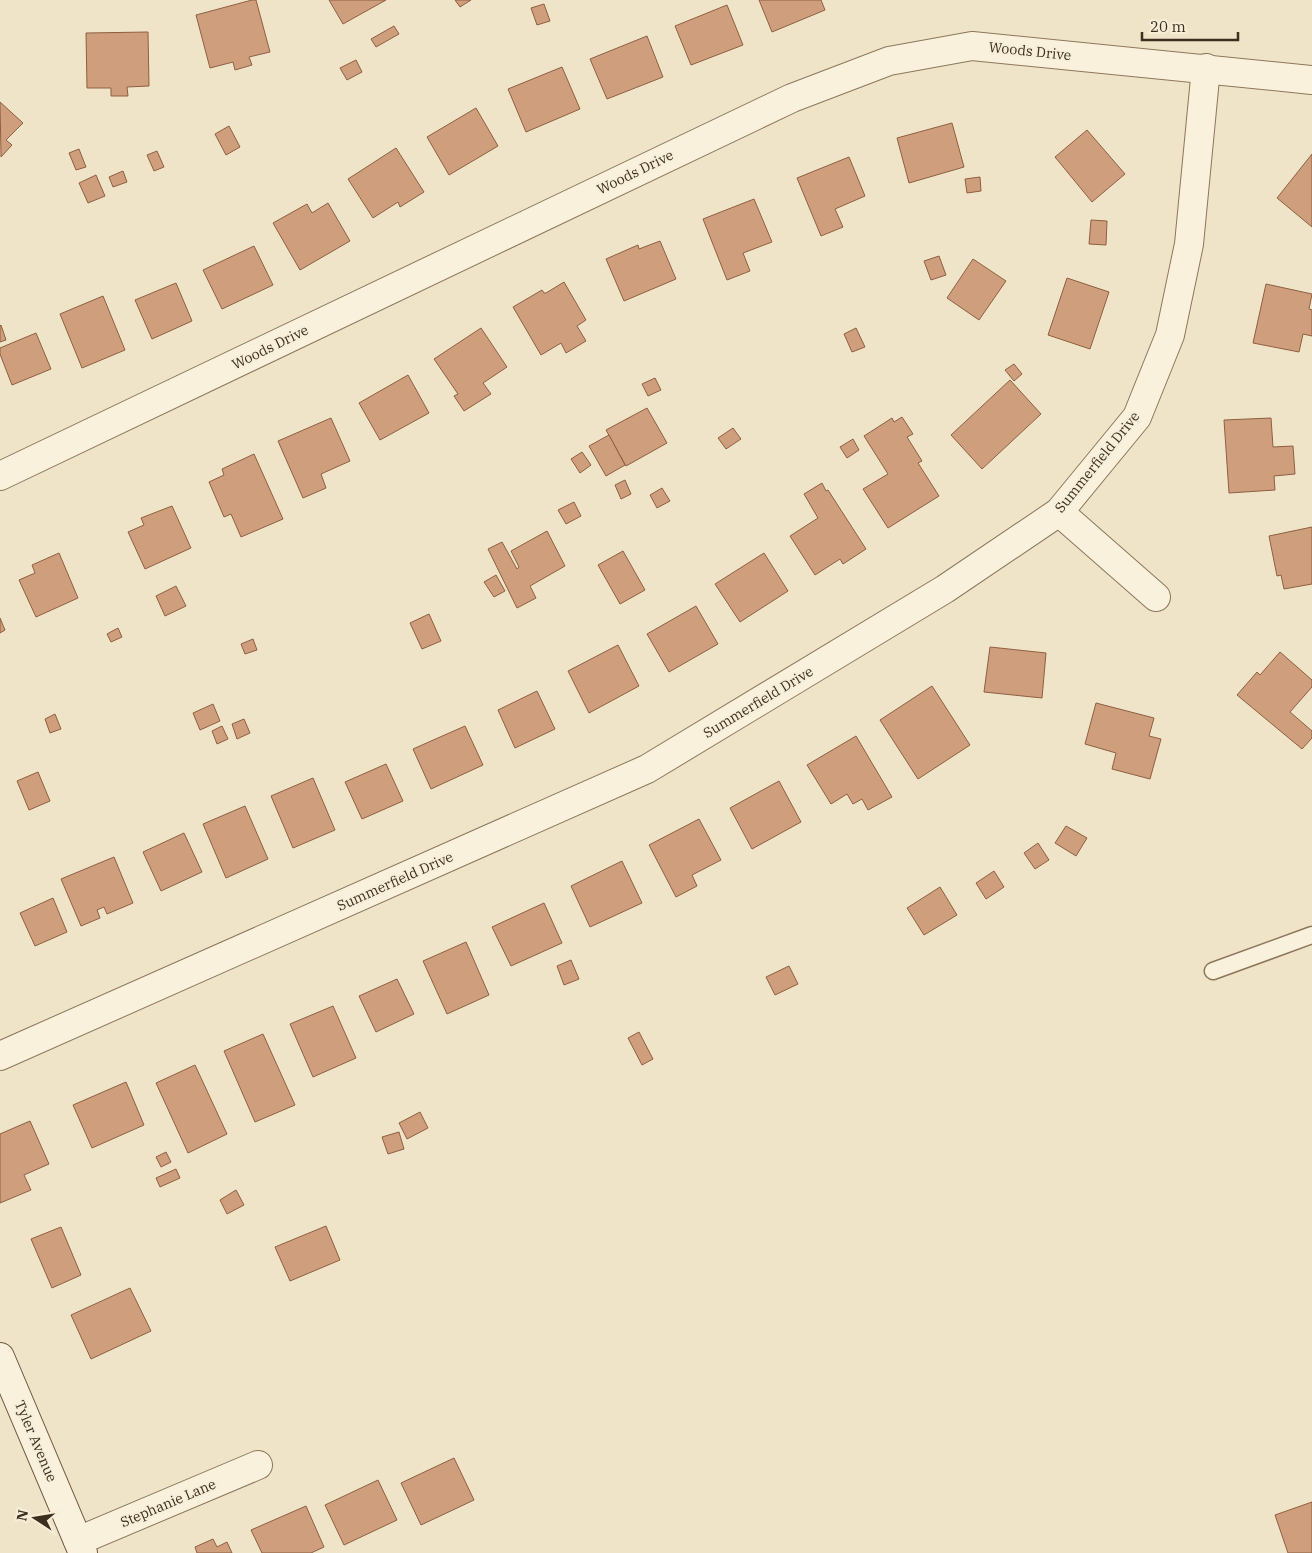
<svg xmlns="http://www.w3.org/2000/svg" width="1312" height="1553" font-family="'IBM Plex Serif',serif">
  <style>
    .building { fill: #cf9f7d; stroke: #8d5f41 }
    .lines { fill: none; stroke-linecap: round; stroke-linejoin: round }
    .lane-casing { stroke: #8d765c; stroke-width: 19 }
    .street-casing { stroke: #8d765c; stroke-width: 30 }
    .secondary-casing { stroke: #6f573f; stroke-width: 30 }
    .lane { stroke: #faf1dc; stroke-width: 16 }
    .street { stroke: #faf1dc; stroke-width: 28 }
    .secondary { stroke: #faf1dc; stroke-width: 28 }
    .labels { text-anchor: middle; stroke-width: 4; stroke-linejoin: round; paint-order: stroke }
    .street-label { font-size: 14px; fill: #3d2e20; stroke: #f7eed8 }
  </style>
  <rect width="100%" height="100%" fill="#f0e4c8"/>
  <g class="building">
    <polygon points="252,0 256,0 270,52 249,57 252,65 235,70 233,62 210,68 196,15"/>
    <polygon points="329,0 386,0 343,24"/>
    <polygon points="455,0 471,0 460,7"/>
    <polygon points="759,0 821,0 825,10 772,32"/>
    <polygon points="544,4 550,21 537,25 531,8"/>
    <polygon points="727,5 743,45 691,65 675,26"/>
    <polygon points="394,26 399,34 376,47 371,39"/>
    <polygon points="148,32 149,86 127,87 128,96 111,96 111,88 87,88 86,33"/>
    <polygon points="647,36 663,77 607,99 590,59"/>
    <polygon points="356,60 362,72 347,80 340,68"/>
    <polygon points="562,67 580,109 526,132 508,89"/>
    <polygon points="0,102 23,123 6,140 12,145 1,157"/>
    <polygon points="476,108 498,146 449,175 427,137"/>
    <polygon points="952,123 964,167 909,183 897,138"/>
    <polygon points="229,126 240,147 226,155 215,134"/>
    <polygon points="1087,130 1125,174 1092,202 1055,157"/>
    <polygon points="396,148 424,192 400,207 398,202 373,218 348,179"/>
    <polygon points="79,149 86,167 76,170 69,153"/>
    <polygon points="157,151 164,167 154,171 147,155"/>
    <polygon points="1312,154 1312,227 1277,198"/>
    <polygon points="849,157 865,196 835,209 843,227 821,236 797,178"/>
    <polygon points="123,171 127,182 113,187 109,177"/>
    <polygon points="96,175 105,196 88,203 79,183"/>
    <polygon points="980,177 981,191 967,193 965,179"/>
    <polygon points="754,199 772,242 743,253 750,271 727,280 703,219"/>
    <polygon points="328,203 350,241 300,270 273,223 307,204 312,213"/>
    <polygon points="1091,220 1107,221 1106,245 1089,244"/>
    <polygon points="660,241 676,279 624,301 606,259 638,245 639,249"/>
    <polygon points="254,246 273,285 222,309 203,270"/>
    <polygon points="939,256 946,275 931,280 924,261"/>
    <polygon points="973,259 1006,281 979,320 947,298"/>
    <polygon points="1067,278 1109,292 1090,349 1048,335"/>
    <polygon points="564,282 586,320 577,326 586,341 566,353 561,343 541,355 513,307 542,290 544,293 546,293"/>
    <polygon points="176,283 192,321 152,339 135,300"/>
    <polygon points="1266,284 1312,294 1309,309 1312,310 1312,336 1303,334 1299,352 1253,343"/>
    <polygon points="103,296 125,350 82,368 60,314"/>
    <polygon points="1,325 6,340 0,342 0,326"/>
    <polygon points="481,328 507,367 483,383 491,394 464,411 454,396 458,394 434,359"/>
    <polygon points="856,328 865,347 852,352 844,334"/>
    <polygon points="36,333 51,369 12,385 0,354 0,348"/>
    <polygon points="1014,364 1022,374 1014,381 1005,370"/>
    <polygon points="408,375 429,413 380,440 359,403"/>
    <polygon points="655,378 661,390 648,396 642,384"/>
    <polygon points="1010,380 1041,414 982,469 951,435"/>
    <polygon points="647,408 667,443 626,466 606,430"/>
    <polygon points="902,417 913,434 907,437 922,461 918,463 939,496 888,528 863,489 888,474 864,436 892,418 894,422"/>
    <polygon points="331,418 350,461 321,474 326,488 303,498 278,441"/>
    <polygon points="1271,418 1273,447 1293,446 1295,474 1274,476 1275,490 1229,493 1224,420"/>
    <polygon points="733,428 741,439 726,449 718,438"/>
    <polygon points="609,435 625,465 606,476 589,446"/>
    <polygon points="853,439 859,450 847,458 840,447"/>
    <polygon points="582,452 591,465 580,473 571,459"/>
    <polygon points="254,454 283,519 241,537 231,514 224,517 209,482 224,475 222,469"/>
    <polygon points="625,480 631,494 621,499 615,485"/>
    <polygon points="822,483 826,491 828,490 866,549 843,564 840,559 815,575 790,536 818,518 804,494"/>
    <polygon points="662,488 670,501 657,508 650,495"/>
    <polygon points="574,502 581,516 566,524 558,510"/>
    <polygon points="172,506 191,548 145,569 128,532 144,525 141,518"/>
    <polygon points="1312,527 1312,584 1284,589 1281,575 1277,576 1269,536"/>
    <polygon points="547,531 565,566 530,586 536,598 517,608 488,549 502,542 517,569 519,567 511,551"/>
    <polygon points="623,551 645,590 620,604 598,565"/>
    <polygon points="59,553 78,598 36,617 19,580 35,573 32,565"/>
    <polygon points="764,553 788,591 740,622 715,584"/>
    <polygon points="496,575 505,591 494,597 484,582"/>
    <polygon points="176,586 186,606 165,616 156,596"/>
    <polygon points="696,606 718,644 669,672 647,634"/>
    <polygon points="429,614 441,641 422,649 410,623"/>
    <polygon points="0,618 5,630 0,633"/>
    <polygon points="118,628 122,637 111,642 107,634"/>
    <polygon points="253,639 257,650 245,654 241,644"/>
    <polygon points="618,645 639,686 589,713 568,671"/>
    <polygon points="990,647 1046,653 1042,698 984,692"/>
    <polygon points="1280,652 1312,680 1312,687 1290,712 1312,731 1312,738 1302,749 1237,695 1257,672 1260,675"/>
    <polygon points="932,686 970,745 918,779 880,720"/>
    <polygon points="537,691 555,729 515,748 498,710"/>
    <polygon points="1096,703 1154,718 1149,736 1161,739 1150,779 1112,769 1116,753 1085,744"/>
    <polygon points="213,704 220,721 200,730 193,713"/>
    <polygon points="55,714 61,729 50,733 45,719"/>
    <polygon points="244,719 250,733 237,739 232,724"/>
    <polygon points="222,726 228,739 217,744 212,731"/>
    <polygon points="465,726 483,765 431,789 413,749"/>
    <polygon points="856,736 892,797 868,810 862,799 853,804 847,794 831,804 807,765"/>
    <polygon points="386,764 403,801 362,819 345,782"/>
    <polygon points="38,772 50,801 29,810 17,781"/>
    <polygon points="313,778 335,830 293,848 271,796"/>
    <polygon points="779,781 801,822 752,849 730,808"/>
    <polygon points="245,806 268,859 226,878 203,824"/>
    <polygon points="699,819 721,860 692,875 697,886 676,897 649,845"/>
    <polygon points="1066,826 1087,838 1076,856 1055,843"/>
    <polygon points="184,833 202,872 161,891 143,852"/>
    <polygon points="1038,843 1049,860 1035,869 1024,853"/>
    <polygon points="114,857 133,903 107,914 104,907 97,910 100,918 81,926 61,879"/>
    <polygon points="622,861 642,903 590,927 571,886"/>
    <polygon points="994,871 1004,887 986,899 976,883"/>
    <polygon points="940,887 957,915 924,935 907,908"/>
    <polygon points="53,898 67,932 35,946 20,913"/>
    <polygon points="544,903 562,943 511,966 492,927"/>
    <polygon points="466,942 489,995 447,1014 423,961"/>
    <polygon points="571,960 579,979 564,985 557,966"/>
    <polygon points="789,966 798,984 775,995 766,977"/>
    <polygon points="397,979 414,1014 376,1032 359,996"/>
    <polygon points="333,1006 356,1058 313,1077 290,1024"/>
    <polygon points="639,1032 653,1059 642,1065 628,1038"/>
    <polygon points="263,1034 295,1105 255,1122 224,1051"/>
    <polygon points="195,1065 227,1134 188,1153 156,1083"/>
    <polygon points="126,1082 144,1125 92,1148 73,1105"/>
    <polygon points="420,1112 428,1128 407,1139 399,1123"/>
    <polygon points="30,1121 49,1164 24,1175 31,1190 0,1203 0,1134"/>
    <polygon points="399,1132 404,1149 388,1154 382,1137"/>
    <polygon points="166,1152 171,1162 161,1167 156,1157"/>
    <polygon points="176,1169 180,1178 160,1187 156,1178"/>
    <polygon points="236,1190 244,1205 227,1214 220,1200"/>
    <polygon points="326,1226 340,1260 290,1281 275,1247"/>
    <polygon points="61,1227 81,1275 52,1288 31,1239"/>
    <polygon points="130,1288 151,1331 91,1359 71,1315"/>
    <polygon points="454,1458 474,1500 421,1525 401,1483"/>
    <polygon points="378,1480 397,1520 344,1545 325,1505"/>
    <polygon points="1312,1502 1312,1553 1288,1553 1275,1515"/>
    <polygon points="306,1506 324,1547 311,1553 262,1553 251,1530"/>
    <polygon points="213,1539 217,1547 227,1542 232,1553 197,1553 195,1547"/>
  </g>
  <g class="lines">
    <g class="lane-casing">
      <polyline id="lane" points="1213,971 1312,935"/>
    </g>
    <g class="street-casing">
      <g id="street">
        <polyline points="0,476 792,98 889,61 972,46 1312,80"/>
        <polyline points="1059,512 1156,597"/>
        <polyline points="0,1056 647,769 945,589 1059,512 1137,417 1170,335 1189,244 1206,68"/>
        <polyline points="78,1541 258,1465"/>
      </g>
    </g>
    <g class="secondary-casing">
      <polyline id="secondary" points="0,1357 83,1553"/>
    </g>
    <use href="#lane" class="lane"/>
    <use href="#street" class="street"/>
    <use href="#secondary" class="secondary"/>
  </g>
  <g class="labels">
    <g class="street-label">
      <text transform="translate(1030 51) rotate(6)" y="5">Woods Drive</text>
      <text transform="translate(635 172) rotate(-26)" y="5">Woods Drive</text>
      <text transform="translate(270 347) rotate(-26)" y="5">Woods Drive</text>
      <text transform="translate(1097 462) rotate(-51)" y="5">Summerfield Drive</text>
      <text transform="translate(758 702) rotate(-31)" y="5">Summerfield Drive</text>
      <text transform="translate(395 881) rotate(-24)" y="5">Summerfield Drive</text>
      <text transform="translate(36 1441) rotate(67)" y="5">Tyler Avenue</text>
      <text transform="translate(168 1503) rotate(-23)" y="5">Stephanie Lane</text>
    </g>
  </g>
  <g transform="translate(35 1518) rotate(282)" stroke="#f7eed8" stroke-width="4" paint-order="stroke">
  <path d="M0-4L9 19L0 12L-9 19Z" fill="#3d2e20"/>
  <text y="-8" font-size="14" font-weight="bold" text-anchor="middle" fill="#3d2e20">N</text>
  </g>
  <path d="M1142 32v8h96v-8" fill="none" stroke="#3d2e20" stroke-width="2.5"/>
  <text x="1150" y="32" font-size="15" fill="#3d2e20" stroke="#f7eed8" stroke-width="4" paint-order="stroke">20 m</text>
</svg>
